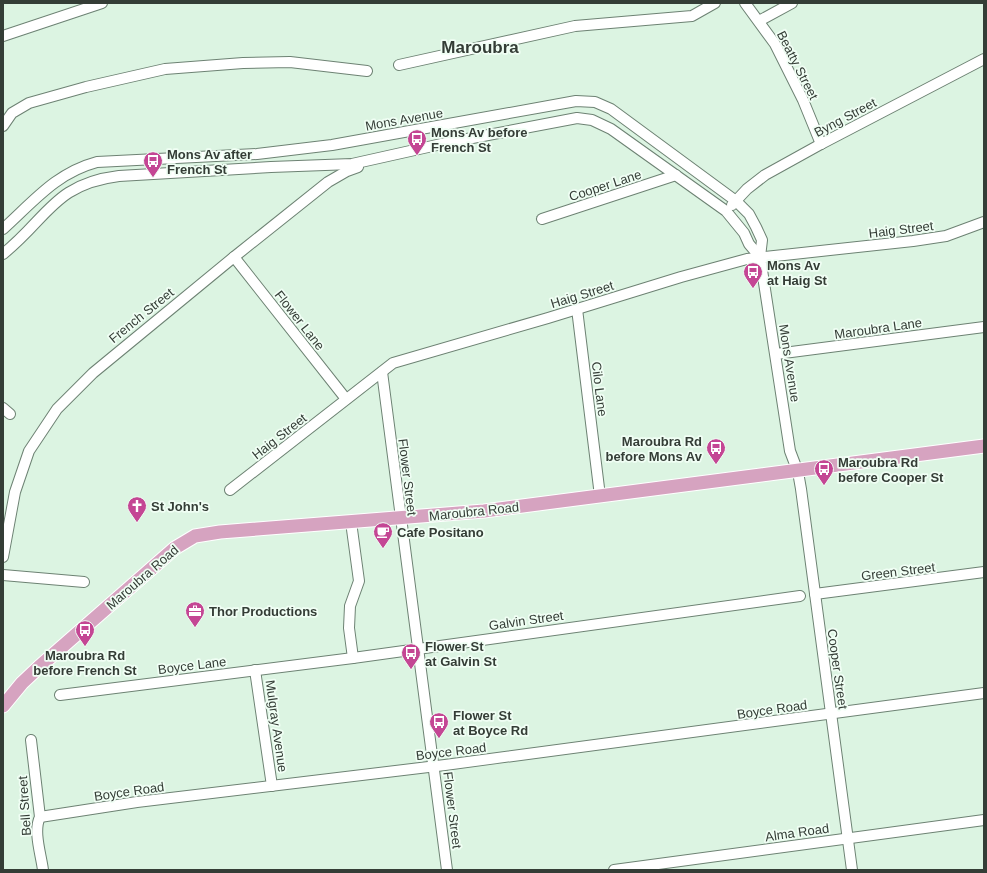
<svg xmlns="http://www.w3.org/2000/svg" width="987" height="873" font-family="Helvetica,sans-serif">
  <style>
    .lines { fill: none; stroke-linecap: round; stroke-linejoin: round }
    .minor-casing { stroke: #6d8273; stroke-width: 12 }
    .major-casing { stroke: #fff; stroke-width: 15 }
    .minor { stroke: #fff; stroke-width: 10 }
    .major { stroke: #d6a3c0; stroke-width: 13 }
    .labels { text-anchor: middle; stroke-width: 3.5; stroke-linejoin: round; paint-order: stroke }
    .street-label { font-size: 13px; fill: #343d36; stroke: #f0fef4 }
    .poi-label { font-size: 13px; font-weight: bold; fill: #343d36; stroke: #f0fef4; text-anchor: start }
    .district-label { font-size: 17px; font-weight: bold; fill: #343d36; stroke: #f0fef4 }
  </style>
  <rect width="100%" height="100%" fill="#dcf4e2"/>
  <g class="lines">
    <g class="minor-casing">
      <g id="minor">
        <polyline points="745,3 775,44 803,100 821,144"/>
        <polyline points="759,21 792,3"/>
        <polyline points="3,36 102,3"/>
        <polyline points="399,65 575,26 692,16 715,3"/>
        <polyline points="3,126 12,113 29,103 86,87 165,69 243,63 290,62 367,71"/>
        <polyline points="732,205 747,189 765,175 821,144 984,59"/>
        <polyline points="542,219 676,175"/>
        <path d="M3,229C34,201 56,173 97,162L257,154L332,145L576,101L595,102L611,109L736,201L749,214L756,227L762,240L760,257L790,451L798,472L801,489L852,870"/>
        <path d="M3,254C48,218 54,184 119,176L271,167L352,164L446,143L577,118L592,120L611,129L726,211L744,233L749,244L760,257"/>
        <polyline points="234,257 346,399"/>
        <polyline points="577,309 600,496"/>
        <polyline points="776,354 984,327"/>
        <polyline points="382,372 447,870"/>
        <polyline points="3,408 10,414"/>
        <polyline points="230,490 393,363 548,318 681,277 747,259 913,241 946,236 984,222"/>
        <polyline points="351,522 359,581 350,606 349,628 353,658"/>
        <polyline points="3,557 15,492 29,451 57,409 93,373 234,257 328,182 347,171 358,167"/>
        <polyline points="3,575 84,582"/>
        <polyline points="815,594 984,572"/>
        <polyline points="255,670 272,786"/>
        <polyline points="60,695 353,658 800,596"/>
        <path d="M31,740L40,817C33,831 41,854 43,870"/>
        <polyline points="40,817 137,802 445,765 984,693"/>
        <polyline points="614,870 984,820"/>
      </g>
    </g>
    <g class="major-casing">
      <polyline id="major" points="3,706 22,683 39,667 175,548 195,536 220,532 484,511 984,446"/>
    </g>
    <use href="#minor" class="minor"/>
    <use href="#major" class="major"/>
  </g>
  <defs>
    <g id="bus-pin" transform="scale(1)"><path d="M0 17L-7.5 6A9.5 9.5 0 1 1 7.5 6Z" fill="#c44694" stroke="#f0fef4"/><path d="M-5-6H5V4H4V6H2V4H-2V6H-4V4H-5ZM-3.5-4V0h7V-4ZM-3.5 1.2v1.5H-2V1.2ZM2 1.2v1.5H3.5V1.2Z" fill="#fff"/></g>
    <g id="church-pin" transform="scale(1)"><path d="M0 17L-7.5 6A9.5 9.5 0 1 1 7.5 6Z" fill="#c44694" stroke="#f0fef4"/><path d="M-1.2-6h2.4v3.5h3.3v2.4h-3.3V6h-2.4V-.1h-3.3v-2.4h3.3Z" fill="#fff"/></g>
    <g id="cafe-pin" transform="scale(1)"><path d="M0 17L-7.5 6A9.5 9.5 0 1 1 7.5 6Z" fill="#c44694" stroke="#f0fef4"/><path d="M-5.5-4.5H6V0H3Q3 3.5 0 3.5H-2.5Q-5.5 3.5-5.5 0ZM3-3.2v2h1.7v-2ZM-6 4.5H4V6H-6Z" fill="#fff"/></g>
    <g id="office-pin" transform="scale(1)"><path d="M0 17L-7.5 6A9.5 9.5 0 1 1 7.5 6Z" fill="#c44694" stroke="#f0fef4"/><path d="M-6-3h4V-5.5h4V-3h4V5H-6ZM-1-4.5V-3h2v-1.5ZM-6 0V1H6V0Z" fill="#fff"/></g>
  </defs>
  <g fill-rule="evenodd">
    <use href="#bus-pin" x="417" y="139"/>
    <use href="#bus-pin" x="153" y="161"/>
    <use href="#bus-pin" x="753" y="272"/>
    <use href="#bus-pin" x="716" y="448"/>
    <use href="#bus-pin" x="824" y="469"/>
    <use href="#church-pin" x="137" y="506"/>
    <use href="#cafe-pin" x="383" y="532"/>
    <use href="#office-pin" x="195" y="611"/>
    <use href="#bus-pin" x="85" y="630"/>
    <use href="#bus-pin" x="411" y="653"/>
    <use href="#bus-pin" x="439" y="722"/>
  </g>
  <g class="labels">
    <g class="street-label">
      <text transform="translate(798 65) rotate(63)" y="5">Beatty Street</text>
      <text transform="translate(845 117) rotate(-28)" y="5">Byng Street</text>
      <text transform="translate(404 119) rotate(-10)" y="5">Mons Avenue</text>
      <text transform="translate(605 185) rotate(-18)" y="5">Cooper Lane</text>
      <text transform="translate(901 229) rotate(-7)" y="5">Haig Street</text>
      <text transform="translate(582 294) rotate(-17)" y="5">Haig Street</text>
      <text transform="translate(141 315) rotate(-39)" y="5">French Street</text>
      <text transform="translate(300 320) rotate(52)" y="5">Flower Lane</text>
      <text transform="translate(878 328) rotate(-8)" y="5">Maroubra Lane</text>
      <text transform="translate(790 363) rotate(81)" y="5">Mons Avenue</text>
      <text transform="translate(600 389) rotate(83)" y="5">Cilo Lane</text>
      <text transform="translate(279 436) rotate(-38)" y="5">Haig Street</text>
      <text transform="translate(408 477) rotate(83)" y="5">Flower Street</text>
      <text transform="translate(474 511) rotate(-6)" y="5">Maroubra Road</text>
      <text transform="translate(898 571) rotate(-7)" y="5">Green Street</text>
      <text transform="translate(142 577) rotate(-41)" y="5">Maroubra Road</text>
      <text transform="translate(526 620) rotate(-8)" y="5">Galvin Street</text>
      <text transform="translate(192 665) rotate(-7)" y="5">Boyce Lane</text>
      <text transform="translate(838 669) rotate(82)" y="5">Cooper Street</text>
      <text transform="translate(772 709) rotate(-8)" y="5">Boyce Road</text>
      <text transform="translate(277 726) rotate(82)" y="5">Mulgray Avenue</text>
      <text transform="translate(451 751) rotate(-7)" y="5">Boyce Road</text>
      <text transform="translate(129 791) rotate(-8)" y="5">Boyce Road</text>
      <text transform="translate(24 806) rotate(-94)" y="5">Bell Street</text>
      <text transform="translate(453 810) rotate(83)" y="5">Flower Street</text>
      <text transform="translate(797 832) rotate(-8)" y="5">Alma Road</text>
    </g>
    <g class="poi-label">
      <text x="431" y="137">Mons Av before<tspan x="431" dy="15">French St</tspan></text>
      <text x="167" y="159">Mons Av after<tspan x="167" dy="15">French St</tspan></text>
      <text x="767" y="270">Mons Av<tspan x="767" dy="15">at Haig St</tspan></text>
      <text x="702" y="446" text-anchor="end">Maroubra Rd<tspan x="702" dy="15">before Mons Av</tspan></text>
      <text x="838" y="467">Maroubra Rd<tspan x="838" dy="15">before Cooper St</tspan></text>
      <text x="151" y="511">St John's</text>
      <text x="397" y="537">Cafe Positano</text>
      <text x="209" y="616">Thor Productions</text>
      <text x="425" y="651">Flower St<tspan x="425" dy="15">at Galvin St</tspan></text>
      <text x="85" y="660" text-anchor="middle">Maroubra Rd<tspan x="85" dy="15">before French St</tspan></text>
      <text x="453" y="720">Flower St<tspan x="453" dy="15">at Boyce Rd</tspan></text>
    </g>
    <g class="district-label">
      <text x="480" y="53">Maroubra</text>
    </g>
  </g>
  <rect width="987" height="873" fill="none" stroke="#343d36" stroke-width="8"/>
</svg>
